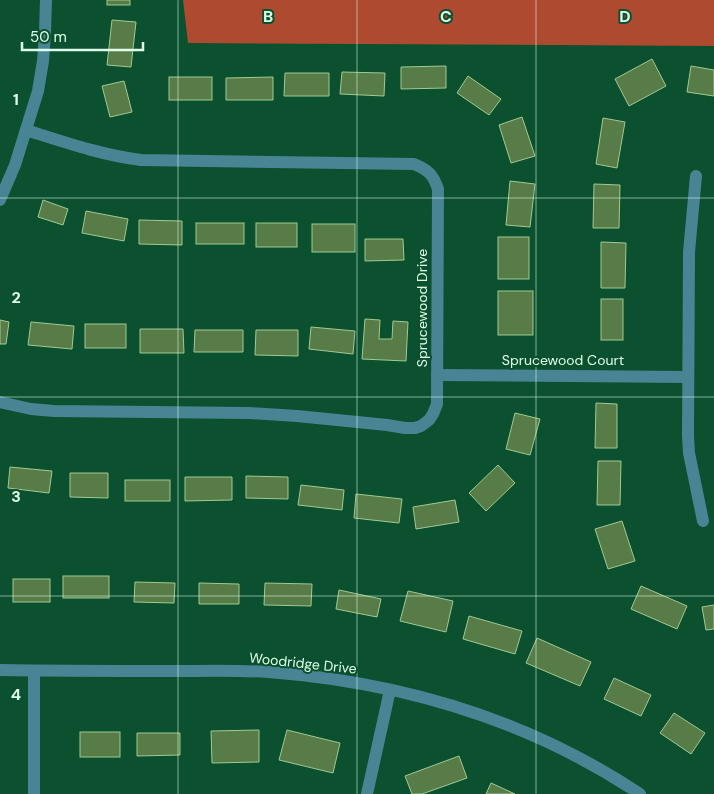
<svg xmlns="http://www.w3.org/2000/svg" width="714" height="794" font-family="'DM Sans',sans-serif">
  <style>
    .green { fill: #ad4a2f }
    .building { fill: #587c48; stroke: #a2c992 }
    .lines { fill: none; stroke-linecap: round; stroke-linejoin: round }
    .street { stroke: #478595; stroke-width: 12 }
    .grid { fill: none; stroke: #dffee9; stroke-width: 1; stroke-opacity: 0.55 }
    .labels { text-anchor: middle; stroke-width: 4; stroke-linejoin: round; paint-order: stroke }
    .street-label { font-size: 14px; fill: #dffee9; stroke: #0b502f }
    .grid-label { font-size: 16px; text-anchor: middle; font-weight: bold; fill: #dffee9; stroke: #0b502f; stroke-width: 4; stroke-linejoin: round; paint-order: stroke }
  </style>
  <rect width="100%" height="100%" fill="#0b502f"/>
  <polygon class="green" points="183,0 714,0 714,46 188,43"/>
  <g class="building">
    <rect x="107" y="0" width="23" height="5"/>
    <polygon points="112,20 136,22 131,67 107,65"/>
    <polygon points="652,59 666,86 629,106 615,79"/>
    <polygon points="446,66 446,88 401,89 401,67"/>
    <polygon points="691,66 714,70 714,96 687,92"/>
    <polygon points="342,72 385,73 384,96 340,94"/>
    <polygon points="285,73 329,73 329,96 284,96"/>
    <polygon points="468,76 501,99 489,115 457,93"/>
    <rect x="169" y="77" width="43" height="23"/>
    <polygon points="273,77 273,100 226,100 226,78"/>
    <polygon points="124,81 132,112 110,117 102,86"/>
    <polygon points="522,117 535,156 511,163 499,125"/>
    <polygon points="603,118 625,122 617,168 596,164"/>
    <polygon points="510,181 535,184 530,227 506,225"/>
    <polygon points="594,184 620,185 619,228 593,228"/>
    <polygon points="43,200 68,209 63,225 38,217"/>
    <polygon points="86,211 128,219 124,241 82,233"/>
    <polygon points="139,220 182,221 182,245 139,244"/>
    <rect x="196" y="223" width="48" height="21"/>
    <rect x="256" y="223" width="41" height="24"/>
    <rect x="312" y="224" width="43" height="28"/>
    <rect x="498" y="237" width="31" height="42"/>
    <polygon points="365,239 403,239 404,260 365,261"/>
    <polygon points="601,242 626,243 625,288 601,288"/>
    <rect x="498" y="291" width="35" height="44"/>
    <rect x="601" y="299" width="22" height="41"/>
    <polygon points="365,319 380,320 379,339 392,339 393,321 408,322 406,361 362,359"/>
    <polygon points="0,320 9,322 6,344 0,344"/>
    <polygon points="31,322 74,326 72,349 28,345"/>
    <rect x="85" y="324" width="41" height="24"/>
    <polygon points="311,327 355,331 353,354 309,349"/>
    <polygon points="140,329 183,329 184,353 140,353"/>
    <polygon points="195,330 243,330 243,352 194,352"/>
    <polygon points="256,330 298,330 298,356 255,355"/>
    <polygon points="596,403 617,404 617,448 595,448"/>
    <polygon points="515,413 540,419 530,455 506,449"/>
    <polygon points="598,461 621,461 620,505 597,505"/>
    <polygon points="498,465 515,483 486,511 469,493"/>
    <polygon points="10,467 52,471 49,493 8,488"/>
    <polygon points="70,473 108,473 108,498 70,497"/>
    <polygon points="246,476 288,477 288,499 246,498"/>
    <polygon points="185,477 232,477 232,500 185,501"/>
    <rect x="125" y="480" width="45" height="21"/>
    <polygon points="301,485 344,490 342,510 298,505"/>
    <polygon points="356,494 402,499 399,523 354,518"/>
    <polygon points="455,500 459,522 416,529 413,507"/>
    <polygon points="622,521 635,561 608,569 595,529"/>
    <rect x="63" y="576" width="46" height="22"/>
    <rect x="13" y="579" width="37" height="23"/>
    <polygon points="135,582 175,583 174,603 134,602"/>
    <polygon points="199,583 239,584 239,604 199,604"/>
    <polygon points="265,583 312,584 311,606 264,605"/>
    <polygon points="641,586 687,606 677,629 631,609"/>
    <polygon points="339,590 381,599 377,617 336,609"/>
    <polygon points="408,591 453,601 446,632 400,621"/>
    <polygon points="714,605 714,629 706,630 702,607"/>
    <polygon points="469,616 522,631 515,654 463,639"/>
    <polygon points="537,638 591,662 580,686 526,663"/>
    <polygon points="614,678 651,695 641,716 604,699"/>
    <polygon points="674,713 705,733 691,754 660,733"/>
    <polygon points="259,730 259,762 212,763 211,731"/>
    <polygon points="287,730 340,743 333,773 279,760"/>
    <rect x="80" y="732" width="40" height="25"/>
    <polygon points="137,733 180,733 180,755 137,756"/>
    <polygon points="459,756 467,778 422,794 412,794 405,776"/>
    <polygon points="491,783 515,794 486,794"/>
  </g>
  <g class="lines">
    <g class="street">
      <polyline points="696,176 689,252 688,436 689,453 703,521"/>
      <polyline points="0,200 15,165 38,91 43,61 45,33 46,0"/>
      <polyline points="437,375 688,377"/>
      <path d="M0,402L31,409L54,411L249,413L297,416L387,425L405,428H415L421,426L429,420L433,414L437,404L438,189C433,174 428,170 414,164L141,160C101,155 64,142 26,130"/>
      <path d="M0,670C58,671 116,671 174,671C205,671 237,670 268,672C401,682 529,720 640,794"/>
      <polyline points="34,794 34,671"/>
      <polyline points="367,794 390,690"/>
    </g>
  </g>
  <path class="grid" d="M178,0V794M357,0V794M536,0V794M0,198H714M0,397H714M0,596H714"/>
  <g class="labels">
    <g class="street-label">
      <text transform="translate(422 308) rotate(-90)" y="5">Sprucewood Drive</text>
      <text x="563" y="365">Sprucewood Court</text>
      <text transform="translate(303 663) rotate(6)" y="5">Woodridge Drive</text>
    </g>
  </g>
  <g class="grid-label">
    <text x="268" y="22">B</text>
    <text x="446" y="22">C</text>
    <text x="625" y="22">D</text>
    <text x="16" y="105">1</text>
    <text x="16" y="303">2</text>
    <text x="16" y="502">3</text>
    <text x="16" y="700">4</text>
  </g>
  <path d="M22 42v8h121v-8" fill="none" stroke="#dffee9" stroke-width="2.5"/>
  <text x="30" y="42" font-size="15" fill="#dffee9" stroke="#0b502f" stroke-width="4" paint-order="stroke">50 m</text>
</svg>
